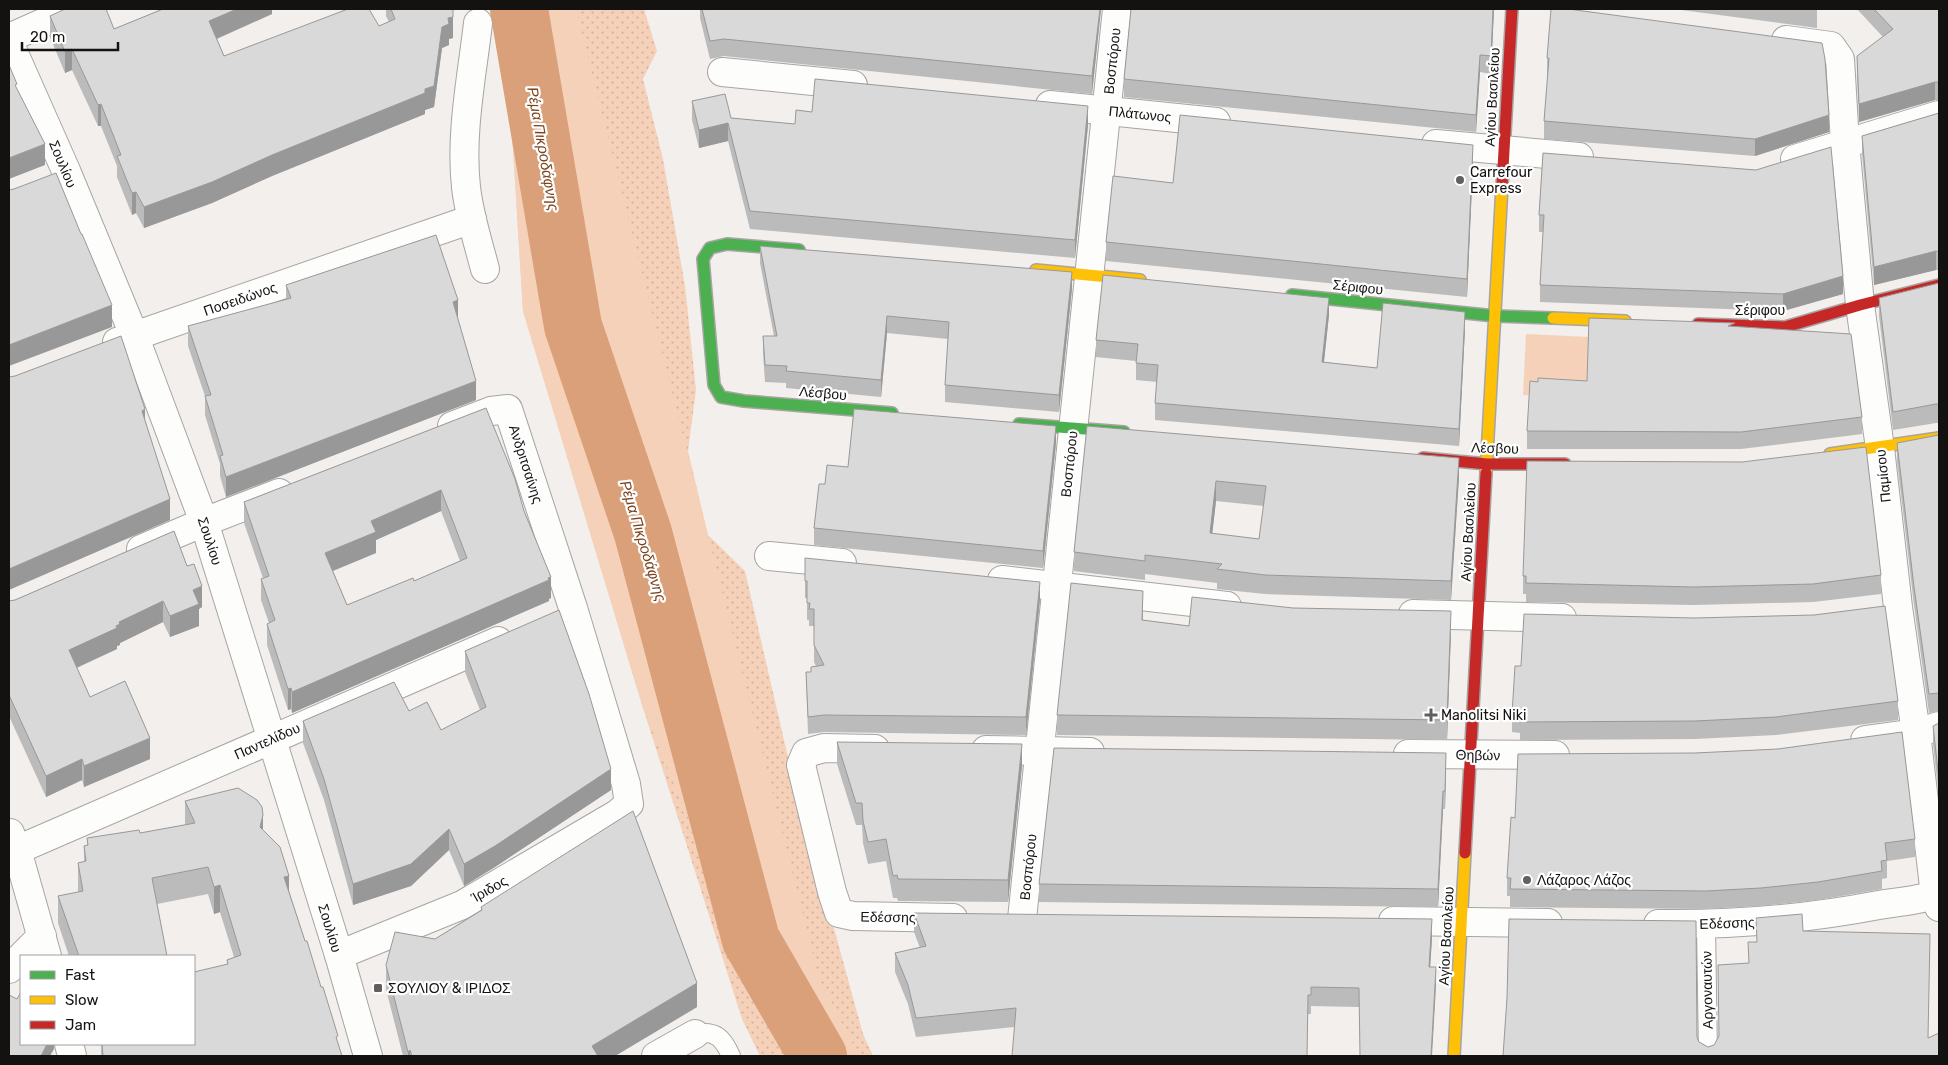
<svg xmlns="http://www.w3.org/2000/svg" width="1948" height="1065" font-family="Rubik,sans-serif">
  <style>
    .grass { fill: url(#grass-dots) }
    .park { fill: #f6d1b9 }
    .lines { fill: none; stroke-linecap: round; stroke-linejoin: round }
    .river { stroke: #daa079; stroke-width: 58 }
    .lane-casing { stroke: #a7a5a3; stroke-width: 20 }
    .street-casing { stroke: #a7a5a3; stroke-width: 30 }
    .fast-casing { stroke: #a7a5a3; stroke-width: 14 }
    .slow-casing { stroke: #a7a5a3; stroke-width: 14 }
    .jam-casing { stroke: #a7a5a3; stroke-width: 14 }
    .lane { stroke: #fdfdfc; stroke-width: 18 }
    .street { stroke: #fdfdfc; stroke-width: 28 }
    .fast { stroke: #4caf50; stroke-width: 11 }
    .slow { stroke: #ffc107; stroke-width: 11 }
    .jam { stroke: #c62828; stroke-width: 11 }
    .wall { fill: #bbb; fill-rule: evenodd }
    .shaded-wall { fill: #999898 }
    .building { fill: #dad9d9; stroke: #999898; fill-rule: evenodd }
    .poi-dot { fill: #625f5e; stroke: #fff; stroke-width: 2 }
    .labels { text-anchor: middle; stroke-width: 4.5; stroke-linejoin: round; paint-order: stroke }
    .street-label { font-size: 14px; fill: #141211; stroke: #fff }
    .poi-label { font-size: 14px; fill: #141211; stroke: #fff; text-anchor: start }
    .water-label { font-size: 15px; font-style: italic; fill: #7b441e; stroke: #fff }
  </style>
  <defs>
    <pattern id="grass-dots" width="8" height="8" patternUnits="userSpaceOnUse" patternTransform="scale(1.25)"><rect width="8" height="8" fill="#f6d1b9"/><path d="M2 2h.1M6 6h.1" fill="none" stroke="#d2b29e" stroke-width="1.8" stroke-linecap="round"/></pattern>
  </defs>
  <rect width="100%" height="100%" fill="#f2efec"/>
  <polygon class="grass" points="492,9 644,9 657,51 643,79 663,159 685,286 696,390 688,451 708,535 745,571 793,779 863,1034 873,1056 760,1056 742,1019 643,708 523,311 508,67"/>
  <g class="park">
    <polygon points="492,9 576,9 819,978 859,1056 785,1056 643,708 523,311 508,67"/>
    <polygon points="1526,334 1589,337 1586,398 1523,395"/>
  </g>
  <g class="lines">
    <polyline class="river" points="519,9 573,326 643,533 751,940 818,1056"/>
    <g class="lane-casing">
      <g id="lane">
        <polyline points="1706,925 1708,1056"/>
        <path d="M695,1034C716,1030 723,1038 731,1056"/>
      </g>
    </g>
    <g class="street-casing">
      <g id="street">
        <path d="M478,23C472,76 460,133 466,187C469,215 478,242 485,269"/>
        <polyline points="9,38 74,9"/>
        <polyline points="1786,40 1831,46 1840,59 1845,143 1860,305 1880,448 1898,607 1916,733 1935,895 1939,907"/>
        <polyline points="9,42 67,173 134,335 204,522 339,955 368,1056"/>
        <polyline points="722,72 853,85"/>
        <polyline points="1050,105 1216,122"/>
        <polyline points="1436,144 1579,157"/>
        <polyline points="1795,159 1939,115"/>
        <polyline points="117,342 472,219"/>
        <polyline points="141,549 204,522 279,493"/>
        <polyline points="769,556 842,563"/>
        <polyline points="1002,580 1227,606"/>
        <polyline points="1413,614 1562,618"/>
        <polyline points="1865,740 1916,733 1939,726"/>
        <polyline points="875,749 824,748 806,753 801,765 832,892 839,913 853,916 953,918"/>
        <polyline points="986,750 1090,752"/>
        <polyline points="1408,754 1555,755"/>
        <polyline points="10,833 17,850 47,956"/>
        <polyline points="9,848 17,850 498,641"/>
        <polyline points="1022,919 1117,9"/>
        <polyline points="1393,921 1548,923"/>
        <path d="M1658,924C1733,925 1806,919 1879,905C1899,902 1920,900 1939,894"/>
        <polyline points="339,955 462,905 617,814 629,804 626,784 573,608 508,409 491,411 452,426"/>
        <polyline points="9,969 42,936"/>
        <polyline points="69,1044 72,1056"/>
        <polyline points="656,1056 695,1034"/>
      </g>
    </g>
    <g class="fast-casing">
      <g id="fast">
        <polyline points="799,250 727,244 710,248 703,259 714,385 721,397 744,401 892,413"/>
        <polyline points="1292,295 1495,316 1553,318"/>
        <polyline points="1019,424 1124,432"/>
      </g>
    </g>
    <g class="slow-casing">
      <g id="slow">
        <polyline points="1036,270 1140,280"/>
        <polyline points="1553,318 1625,321"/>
        <polyline points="1830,454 1939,438"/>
        <polyline points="1486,473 1502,186"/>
        <polyline points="1454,1056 1465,853"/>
      </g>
    </g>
    <g class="jam-casing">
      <g id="jam">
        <polyline points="1502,186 1512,9"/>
        <polyline points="1698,324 1785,327 1860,305 1939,285"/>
        <polyline points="1423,458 1487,464 1565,464"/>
        <polyline points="1465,853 1486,473"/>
      </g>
    </g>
    <use href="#lane" class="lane"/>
    <use href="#street" class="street"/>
    <use href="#fast" class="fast"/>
    <use href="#slow" class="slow"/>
    <use href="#jam" class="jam"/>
  </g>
  <g class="wall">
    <polygon points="160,9 272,9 272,14 217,39 224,56 379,26 389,22 386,16 386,9 453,9 453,38 449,39 449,45 442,48 434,107 425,110 425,114 272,176 212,203 144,228 136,213 132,215 117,177 117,166 101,126 98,126 72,70 65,73 50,37 50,16 114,29 160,10"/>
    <polygon points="700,9 1101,9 1092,94 724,56 710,59 700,18"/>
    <polygon points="1494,9 1491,74 1480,72 1476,132 1124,97 1124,79"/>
    <polygon points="1674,9 1817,9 1817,28"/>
    <polygon points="1857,9 1939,9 1939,100 1935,100 1859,122 1857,75 1857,56 1883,37"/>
    <polygon points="1547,58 1829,132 1755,156 1544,139 1544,121 1548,75 1547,75"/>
    <polygon points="692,101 731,118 795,124 812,112 1088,125 1075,258 750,229 728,141 699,148 692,120"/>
    <polygon points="1939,113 1939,270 1936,270 1874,285 1862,154 1862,136"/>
    <polygon points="1543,153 1843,294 1783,311 1540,302 1540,285 1543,232 1539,232 1539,215"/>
    <polygon points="1473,164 1467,297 1106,261 1106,242 1173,183"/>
    <polygon points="760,246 1072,289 1059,412 945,402 945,385 948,339 887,333 881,397 786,388 786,383 765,382 763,353 763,336 774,336 760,263"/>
    <polygon points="1939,283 1939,423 1936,423 1893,430 1879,316 1879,298"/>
    <polygon points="286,285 458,319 476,400 226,497 220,476 220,464 205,415 205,396 188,346 188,326 286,300"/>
    <polygon points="1329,315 1324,362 1377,368 1465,329 1459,446 1155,420 1155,403 1157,382 1136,380 1136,361 1096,357 1096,340"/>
    <polygon points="1735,327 1862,417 1862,434 1741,449 1527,449 1527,431 1587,381"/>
    <path d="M486,408L524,511L551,598L549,599V601L292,713L291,709L288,710L267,645V624L269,623L261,600V579L263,578L244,523V502ZM441,511L460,561L414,581L347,605L333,571L376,553V540Z"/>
    <path d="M1087,426L1459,477L1451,600L1265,594L1217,589V583L1145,574V580L1074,571V552ZM1216,501L1264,506L1259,539L1212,534Z"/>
    <polygon points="1939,435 1939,711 1929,713 1914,605 1897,461 1897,443"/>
    <polygon points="1056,443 1043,568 814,545 814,528 825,484 848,467"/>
    <polygon points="174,531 202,607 199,609 199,626 170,637 163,622 120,643 120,645 117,646 117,649 77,668 90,697 150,759 84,787 82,780 46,797 9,716 9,601 15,600"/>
    <polygon points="1881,575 1881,594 1813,602 1694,605 1526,602 1526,594 1523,594 1523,576"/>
    <polygon points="805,581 1040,599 1026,735 824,732 808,734 806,672 811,672 816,666 814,662 814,626 809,626 809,620 807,620 807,598 805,598"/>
    <polygon points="1143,611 1143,620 1189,626 1451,631 1447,740 1057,735 1057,715"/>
    <polygon points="465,651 611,790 495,867 464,886 449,850 411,886 353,905 324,800 303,743 303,721 409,711 441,730 480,710 465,672"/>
    <polygon points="1898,701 1898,720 1776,735 1695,739 1520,740 1520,733 1512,732 1512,714"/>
    <polygon points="1939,723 1939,797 1933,744 1933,726"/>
    <polygon points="837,742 1022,766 1008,902 898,901 897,898 893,898 886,861 868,864 863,843 862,825 856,825 837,764"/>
    <polygon points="1446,771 1445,809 1443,809 1438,907 1039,902 1039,884"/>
    <polygon points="185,801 263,830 289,891 342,1056 101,1056 101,1044 194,1044 227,964 227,960 234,957 220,912 214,914 208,894 157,904 167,956 69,956 58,923 58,896 78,892 78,863 84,862 84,846 87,845 87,838 140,833 185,825"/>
    <polygon points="1915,839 1915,857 1887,861 1887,878 1882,879 1882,889 1818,900 1761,906 1706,909 1510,907 1510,896 1507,896 1507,878"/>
    <polygon points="481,907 697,1007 615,1056 403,1056 386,989 386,965 435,939 481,910"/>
    <polygon points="914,913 1432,938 1430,967 1436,986 1359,1007 1311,1006 1311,1014 1014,1027 916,1037 908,1004 895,972 895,953 920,948 914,932"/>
  </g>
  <g class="shaded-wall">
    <polygon points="237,9 272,9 272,14 209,42 209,21"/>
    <polygon points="1100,9 1101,9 1092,94 1092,76"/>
    <polygon points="1493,9 1494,9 1491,74 1491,56"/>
    <polygon points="453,17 453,38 449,39 449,45 442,48 434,107 425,110 425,89 442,27 448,18"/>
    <polygon points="72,49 72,70 65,73 65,52"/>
    <polygon points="1480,55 1480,72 1476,132 1476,115"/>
    <polygon points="1935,82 1935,100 1859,122 1859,104"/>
    <polygon points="425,93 425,114 272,176 212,203 144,228 144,207"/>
    <polygon points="101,104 101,126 98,126 98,105"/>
    <polygon points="1088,106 1088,125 1075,258 1075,240"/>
    <polygon points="1829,115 1829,132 1755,156 1755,139"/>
    <polygon points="728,123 728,141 699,148 699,130"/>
    <polygon points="45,144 45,165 9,179 9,158"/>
    <polygon points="1473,145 1473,164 1467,297 1467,279"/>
    <polygon points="136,192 136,213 132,215 132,193"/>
    <polygon points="1936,251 1936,270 1874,285 1874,267"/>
    <polygon points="1072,272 1072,289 1059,412 1059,395"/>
    <polygon points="1843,276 1843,294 1783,311 1783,294"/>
    <polygon points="1329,298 1329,315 1322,379 1322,362"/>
    <polygon points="458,300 458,319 453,302"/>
    <polygon points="112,305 112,327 9,366 9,345"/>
    <polygon points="1465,312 1465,329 1459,446 1459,429"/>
    <polygon points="887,316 887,333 881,397 881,380"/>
    <polygon points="476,381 476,400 226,497 226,477"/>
    <polygon points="145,409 145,431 142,411"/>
    <polygon points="1056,426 1056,443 1043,568 1043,551"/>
    <polygon points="1459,458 1459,477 1451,600 1451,581"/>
    <polygon points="1216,481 1216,501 1210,553 1210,533"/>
    <polygon points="441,490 441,511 376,540 376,553 325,574 325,553 371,521"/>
    <polygon points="170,499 170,520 9,590 9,569"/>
    <polygon points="551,577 551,598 549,599 549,601 292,713 292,692"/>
    <polygon points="1040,582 1040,599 1026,735 1026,717"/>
    <polygon points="202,586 202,607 199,609 199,626 170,637 170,616 193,590"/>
    <polygon points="1143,591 1143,611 1142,640 1142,620"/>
    <polygon points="163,601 163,622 120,643 120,645 117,646 117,649 69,671 69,650 116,626 119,622"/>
    <polygon points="1451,611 1451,631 1447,740 1447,720"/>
    <polygon points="291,688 291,709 288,710 288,689"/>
    <polygon points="150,738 150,759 84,787 84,766"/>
    <polygon points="1022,744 1022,766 1008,902 1008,880"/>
    <polygon points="1446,753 1446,771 1445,809 1445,791"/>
    <polygon points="82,759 82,780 46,797 46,776"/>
    <polygon points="611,769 611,790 495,867 464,886 464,864"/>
    <polygon points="1443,791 1443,809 1438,907 1438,889"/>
    <polygon points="263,815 263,842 260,827"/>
    <polygon points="449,829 449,850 411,886 353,905 353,884"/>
    <polygon points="289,876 289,903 284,877"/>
    <polygon points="220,885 220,912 214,914 214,887"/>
    <polygon points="1432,919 1432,938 1429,986 1429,967"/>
    <polygon points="1436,967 1436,986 1432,1056 1431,1056"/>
    <polygon points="697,983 697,1007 615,1056 592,1056 592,1046"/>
    <polygon points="47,1044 54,1044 54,1049 50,1056 41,1056"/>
    <polygon points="410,1050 410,1056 408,1056 408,1052"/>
  </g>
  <g class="building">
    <polygon points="65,9 106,9 114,29 163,9 237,9 209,21 224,56 348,9 369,9 379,26 395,19 391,9 453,9 453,17 448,18 449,24 442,27 434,86 425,89 425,93 272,155 212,182 144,207 136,192 132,193 117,156 121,155 101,104 98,105 72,49 65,52 50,16"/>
    <polygon points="702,9 1100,9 1092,76 724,39 710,41"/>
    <polygon points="1131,9 1493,9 1491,56 1480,55 1476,115 1124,79"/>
    <polygon points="1551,9 1568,9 1822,43 1825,59 1829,115 1755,139 1544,121 1549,58 1547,58"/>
    <polygon points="1874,9 1939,9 1939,82 1935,82 1859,104 1857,56 1893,29"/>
    <polygon points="9,65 17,84 15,85 45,144 9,158"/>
    <polygon points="815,79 1088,106 1075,240 750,211 728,123 699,130 692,101 725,94 731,118 795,124 796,110 812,112"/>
    <polygon points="1939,113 1939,252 1936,251 1874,267 1862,136"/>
    <polygon points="1180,115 1473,145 1467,279 1106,242 1113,176 1173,183"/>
    <polygon points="1831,147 1843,276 1783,294 1540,285 1544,215 1539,215 1543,153 1756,170"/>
    <polygon points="56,173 81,234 82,234 112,305 9,345 9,190 14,189"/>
    <polygon points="436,235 458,300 453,302 476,381 226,477 220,456 223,455 205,396 211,395 188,326 291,298 286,285"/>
    <polygon points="760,246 1072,272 1059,395 945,385 949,322 887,316 881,380 786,371 787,366 765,365 763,336 777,336"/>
    <polygon points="1103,275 1329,298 1322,362 1377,368 1383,303 1465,312 1459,429 1155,403 1158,365 1136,363 1138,344 1096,340"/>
    <polygon points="1939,283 1939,404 1936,404 1893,412 1879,298"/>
    <polygon points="1589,318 1735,323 1728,326 1851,334 1862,417 1741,432 1527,431 1530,381 1538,382 1538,378 1587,381"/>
    <polygon points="121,336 145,409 142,411 170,499 9,569 9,377 15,376"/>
    <path d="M486,408L515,479L524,511L551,577L548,578L549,580L292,692L291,688L288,689L267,624L275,620L261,579L269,576L244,502ZM441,490L467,558L414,581L413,578L347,605L325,553L376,532L371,521Z"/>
    <polygon points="854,409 1056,426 1043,551 814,528 819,484 825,484 827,465 848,467"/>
    <path d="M1087,426L1459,458L1451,581L1265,575L1217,569L1222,564L1145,555V561L1074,552ZM1216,481L1266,486L1259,539L1210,533Z"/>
    <polygon points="1939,435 1939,693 1929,694 1914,587 1897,443"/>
    <polygon points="1866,447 1881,575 1813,584 1694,587 1526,583 1526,576 1523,576 1527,461 1742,462"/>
    <polygon points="174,531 187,566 194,564 202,586 193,590 199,604 170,616 163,601 119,622 120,624 116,626 117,628 69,650 90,697 125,681 150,738 84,766 82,759 46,776 9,695 9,601 15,600"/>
    <polygon points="805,558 1040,582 1026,717 824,715 808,717 806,672 811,672 811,667 824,665 814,645 814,609 809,609 810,603 807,603 807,581 805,581"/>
    <polygon points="1071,583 1143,591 1142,620 1189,626 1192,597 1293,608 1451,611 1447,720 1057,715"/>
    <polygon points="1885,606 1898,701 1776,717 1695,721 1520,722 1520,715 1512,714 1515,666 1521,666 1524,614 1694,618 1814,615"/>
    <polygon points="559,610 589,694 611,769 495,846 464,864 449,829 411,864 353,884 324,779 303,721 394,682 409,711 427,702 441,730 486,707 465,651"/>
    <polygon points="1939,723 1939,779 1933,726"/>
    <polygon points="1902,732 1915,839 1885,843 1887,860 1881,861 1882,871 1818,882 1761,888 1706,891 1510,889 1511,878 1507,878 1511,817 1515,818 1518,754 1695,753 1778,749"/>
    <polygon points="837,742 1022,744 1008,880 898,879 897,875 893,876 886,839 868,842 863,821 862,803 856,803"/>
    <polygon points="1054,748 1446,753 1445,791 1443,791 1438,889 1039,884"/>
    <polygon points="238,788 257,800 262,807 263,815 260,827 280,847 289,876 284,877 305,941 307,941 321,987 323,987 338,1036 336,1037 342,1056 103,1056 102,1044 194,1044 194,972 228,964 227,960 241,955 220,885 214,887 208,867 152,878 167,956 79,956 58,896 83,891 78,863 86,861 84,846 88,845 87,838 139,830 140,833 195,823 185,801"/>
    <polygon points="633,811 697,983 592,1046 598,1056 412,1056 410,1050 408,1052 386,965 395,932 435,939 482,910 481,907"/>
    <polygon points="914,913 1432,919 1429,967 1436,967 1431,1056 1360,1056 1359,988 1311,987 1311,995 1308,995 1307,1056 1012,1056 1016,1008 916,1018 908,985 895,953 926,946"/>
    <polygon points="1802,914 1803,931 1930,934 1928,1038 1939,1033 1939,1056 1503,1056 1507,998 1509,919 1696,921 1697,1037 1699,1042 1708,1047 1714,1045 1719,1036 1718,965 1749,963 1748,942 1757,942 1756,918"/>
    <polygon points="21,992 21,1044 47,1044 41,1056 9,1056 9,995 17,999"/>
  </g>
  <g class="poi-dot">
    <circle cx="1460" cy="180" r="5"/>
    <path d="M1428.5 707.5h5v5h5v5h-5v5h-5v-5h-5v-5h5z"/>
    <circle cx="1527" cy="880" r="5"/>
    <rect x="373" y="983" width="10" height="10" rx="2.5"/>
  </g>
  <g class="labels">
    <g class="street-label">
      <text transform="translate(1112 61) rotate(-84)" y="5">Βοσπόρου</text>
      <text transform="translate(1492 97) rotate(-87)" y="5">Αγίου Βασιλείου</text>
      <text transform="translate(1140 114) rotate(6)" y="5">Πλάτωνος</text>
      <text transform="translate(63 164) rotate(67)" y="5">Σουλίου</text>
      <text transform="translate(1358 287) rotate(6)" y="5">Σέριφου</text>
      <text transform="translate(240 299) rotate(-19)" y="5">Ποσειδώνος</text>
      <text x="1760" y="315">Σέριφου</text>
      <text transform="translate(823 393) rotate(5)" y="5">Λέσβου</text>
      <text transform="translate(1495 448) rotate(2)" y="5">Λέσβου</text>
      <text transform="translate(526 464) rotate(72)" y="5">Ανδριτσαίνης</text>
      <text transform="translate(1069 464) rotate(-84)" y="5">Βοσπόρου</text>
      <text transform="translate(1883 476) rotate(-96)" y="5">Παμίσου</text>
      <text transform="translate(1468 532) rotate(-87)" y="5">Αγίου Βασιλείου</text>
      <text transform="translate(210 541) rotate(72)" y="5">Σουλίου</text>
      <text transform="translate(267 741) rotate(-24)" y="5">Παντελίδου</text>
      <text transform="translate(1478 755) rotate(1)" y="5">Θηβών</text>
      <text transform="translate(1028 867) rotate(-84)" y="5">Βοσπόρου</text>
      <text transform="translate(489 889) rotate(-30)" y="5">Ίριδος</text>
      <text transform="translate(888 917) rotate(1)" y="5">Εδέσσης</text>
      <text transform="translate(1727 923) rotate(-2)" y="5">Εδέσσης</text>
      <text transform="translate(330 928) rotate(73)" y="5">Σουλίου</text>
      <text transform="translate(1446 936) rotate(-87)" y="5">Αγίου Βασιλείου</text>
      <text transform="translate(1707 990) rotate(-91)" y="5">Αργοναυτών</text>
    </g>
    <g class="poi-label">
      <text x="1470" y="177">Carrefour<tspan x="1470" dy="16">Express</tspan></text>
      <text x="1441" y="720">Manolitsi Niki</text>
      <text x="1537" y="885">Λάζαρος Λάζος</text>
      <text x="388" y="993">ΣΟΥΛΙΟΥ &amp; ΙΡΙΔΟΣ</text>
    </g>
    <g class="water-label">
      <text transform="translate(543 149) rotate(80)" y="5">Ρέμα Πικροδάφνης</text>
      <text transform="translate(643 541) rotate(73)" y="5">Ρέμα Πικροδάφνης</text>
    </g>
  </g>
  <rect width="1948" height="1065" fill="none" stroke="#141211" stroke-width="20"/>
  <rect x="20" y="955" width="175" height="90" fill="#ffffff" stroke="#a1a0a0"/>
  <rect x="30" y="971" width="25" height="8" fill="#4caf50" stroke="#a1a0a0"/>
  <text x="65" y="980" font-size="15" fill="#141211">Fast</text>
  <rect x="30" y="996" width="25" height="8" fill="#ffc107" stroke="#a1a0a0"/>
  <text x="65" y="1005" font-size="15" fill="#141211">Slow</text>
  <rect x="30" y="1021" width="25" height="8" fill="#c62828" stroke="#a1a0a0"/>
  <text x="65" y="1030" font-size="15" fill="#141211">Jam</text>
  <path d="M22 42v8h96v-8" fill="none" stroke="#141211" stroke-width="2.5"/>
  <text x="30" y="42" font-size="15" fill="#141211" stroke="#ffffff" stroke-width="4" paint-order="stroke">20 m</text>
</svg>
